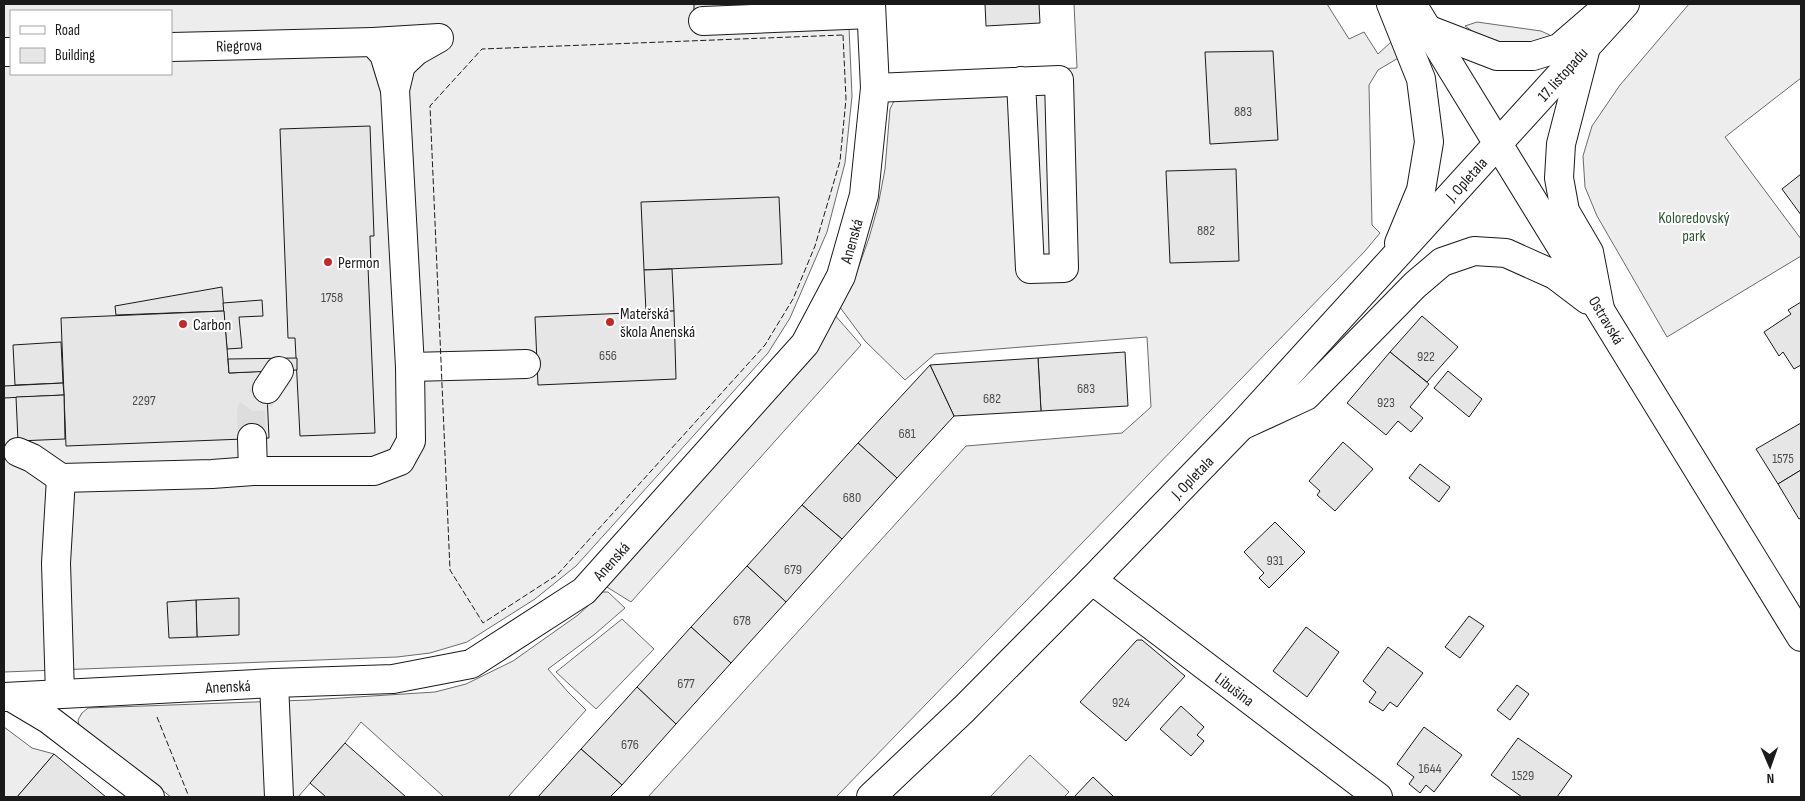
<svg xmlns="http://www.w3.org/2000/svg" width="1805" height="801" font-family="'Sofia Sans Condensed',sans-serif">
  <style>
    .built { fill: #ededed; stroke: #6a6a6a; fill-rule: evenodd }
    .building { fill: #e6e6e6; stroke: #1a1a1a }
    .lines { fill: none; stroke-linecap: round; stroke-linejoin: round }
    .minor-tunnel { stroke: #ddd; stroke-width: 28; stroke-dasharray: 28 14; stroke-linecap: butt }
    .minor-casing { stroke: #1a1a1a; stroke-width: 30 }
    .major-casing { stroke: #1a1a1a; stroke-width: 30 }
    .minor { stroke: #fff; stroke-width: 28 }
    .major { stroke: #fff; stroke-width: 28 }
    .fence { stroke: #1a1a1a; stroke-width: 1; stroke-dasharray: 6 2.5; stroke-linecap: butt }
    .poi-dot { fill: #c62828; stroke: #fff; stroke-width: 2 }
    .labels { text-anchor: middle; stroke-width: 4; stroke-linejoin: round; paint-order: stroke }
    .number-label { font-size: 14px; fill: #4d4d4d }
    .street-label { font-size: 16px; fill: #1a1a1a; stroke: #fff }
    .park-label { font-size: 16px; fill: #2b5a34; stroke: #fff }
    .poi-label { font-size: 16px; fill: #1a1a1a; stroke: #fff; text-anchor: start }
  </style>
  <rect width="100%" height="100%" fill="#fff"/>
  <g class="built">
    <path d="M4,4H848L852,96L845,163L827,232L790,318L768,353L576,566L535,599L467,642L430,653L397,657L4,672ZM11,11H171V74H11Z"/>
    <polygon points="1074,4 1327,4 1349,39 1364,32 1378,54 1391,42 1400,57 1378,70 1369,85 1372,225 1380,233 1365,251 836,797 648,797 966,446 1122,433 1151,407 1147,337 935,354 905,380 865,341 839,306 855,277 869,238 878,206 885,169 890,109 894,101 899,95 988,71 1077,68"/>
    <polygon points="1689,4 1801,4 1801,78 1725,137 1801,239 1801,256 1667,337 1597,216 1585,187 1583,156 1592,126 1620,85"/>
    <polygon points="1477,22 1541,31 1554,37 1534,47 1486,41 1465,26"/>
    <polygon points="826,305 861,345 631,602 594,579"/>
    <polygon points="603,592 608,592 625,608 595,634 548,669 568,692 586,710 508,797 444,797 361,722 345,743 298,797 171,797 79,725 78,720 82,713 88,708 309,700 435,692 466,684 513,661 578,615"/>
    <polygon points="622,619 654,649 596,709 556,672"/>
    <polygon points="4,727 32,748 54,754 17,797 4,797"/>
    <polygon points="1030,755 1069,792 1064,797 990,797"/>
  </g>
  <g class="building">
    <polygon points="694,4 752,4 752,13 694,15"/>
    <polygon points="985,4 1039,4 1040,23 986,26"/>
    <polygon points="1273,51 1278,140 1210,144 1205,52"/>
    <polygon points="370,126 374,236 370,236 371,266 368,267 375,433 300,436 295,338 288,338 280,129"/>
    <polygon points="1236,169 1239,261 1170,263 1166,171"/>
    <polygon points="1801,174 1801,215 1782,189"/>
    <polygon points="779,197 782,264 644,270 641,202"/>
    <polygon points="672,269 674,311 646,312 644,270"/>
    <polygon points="222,287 224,311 116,315 115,306"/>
    <polygon points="262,300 263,316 239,317 242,348 227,349 223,303"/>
    <polygon points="1801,302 1801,365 1794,369 1783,352 1779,356 1764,332 1791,314 1788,310"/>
    <polygon points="224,311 229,373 266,371 269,438 66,446 61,318"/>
    <polygon points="674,311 676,379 538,385 535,317"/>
    <polygon points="1422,316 1458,347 1427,382 1390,352"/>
    <polygon points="61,342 63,383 15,385 13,345"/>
    <polygon points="1125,352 1128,406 1041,411 1038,358"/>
    <polygon points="1390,352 1429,384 1410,407 1423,418 1411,432 1398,421 1386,435 1347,403"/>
    <polygon points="297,358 297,370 229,373 228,359"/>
    <polygon points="1038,358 1041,411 954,416 930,365"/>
    <polygon points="930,365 954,416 897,478 858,443"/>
    <polygon points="1448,371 1482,399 1469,417 1434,388"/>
    <polygon points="63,383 64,395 4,398 4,386"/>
    <polygon points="64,395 65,439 18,441 16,397"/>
    <polygon points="1801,423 1801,470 1778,484 1756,449"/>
    <polygon points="1343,442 1373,469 1335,511 1317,495 1320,491 1309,481"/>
    <polygon points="858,443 897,478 842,539 802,505"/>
    <polygon points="1420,464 1450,487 1439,502 1409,478"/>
    <polygon points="1801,470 1801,518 1799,519 1778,484"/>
    <polygon points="802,505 842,539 786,602 747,566"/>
    <polygon points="1275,522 1305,552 1269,588 1259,578 1264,573 1244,552"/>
    <polygon points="747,566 786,602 731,663 691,627"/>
    <polygon points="239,598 239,635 197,637 196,600"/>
    <polygon points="196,600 197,637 169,638 167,602"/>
    <polygon points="1469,616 1484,626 1460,658 1445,647"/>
    <polygon points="691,627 731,663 676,724 637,687"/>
    <polygon points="1306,627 1339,652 1307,697 1273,671"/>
    <polygon points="1137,640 1142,640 1185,676 1126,741 1080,702"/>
    <polygon points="1388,647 1423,673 1397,707 1390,702 1383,711 1369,702 1376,692 1363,681"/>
    <polygon points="1517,685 1529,694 1510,720 1497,710"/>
    <polygon points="637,687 676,724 622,785 581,749"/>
    <polygon points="1181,706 1204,727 1197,735 1204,741 1191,756 1160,729"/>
    <polygon points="1424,727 1462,755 1434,792 1426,785 1420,793 1409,784 1414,777 1397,764"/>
    <polygon points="1518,738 1572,776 1557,797 1522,797 1491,775"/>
    <polygon points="345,743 406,797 326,797 310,783"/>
    <polygon points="581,749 622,785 610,797 538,797"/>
    <polygon points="54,754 106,797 17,797"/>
    <polygon points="1093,777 1114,797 1074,797"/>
  </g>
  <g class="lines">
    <polyline class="minor-tunnel" points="252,438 251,411 267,389"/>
    <g class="minor-casing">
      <g id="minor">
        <polyline points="1412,4 1801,637"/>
        <polyline points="703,21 871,14"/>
        <polyline points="1427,29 1497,56 1533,56 1559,48 1610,4"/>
        <polyline points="373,42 439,38 416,51 401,65 395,90"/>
        <polyline points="4,52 11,52"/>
        <polyline points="875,88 1059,80 1064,268 1030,269 1021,81"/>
        <polyline points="410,367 526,364"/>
        <polyline points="267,389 279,371"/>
        <polyline points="1241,426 1306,396 1415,285 1442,262 1474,251 1506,253 1555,275 1588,300"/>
        <polyline points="252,438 253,471"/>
        <polyline points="18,452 32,458 61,478"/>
        <polyline points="1092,580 1378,797"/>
        <polyline points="274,683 279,797"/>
        <polyline points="60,694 56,563 61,478 212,474 253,471 374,471 400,461 411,441 410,367 395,90 384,54 373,42 171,47"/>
        <polyline points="4,697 274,683 393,679 471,664 584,591 805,344 841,276 864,195 875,88 871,4"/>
        <polyline points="11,697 48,719 150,797"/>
      </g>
    </g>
    <g class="major-casing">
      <g id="major">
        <polyline points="1391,4 1421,79 1429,142 1421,190 1399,243"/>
        <polyline points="1585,51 1561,144 1559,178 1565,211 1589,252 1600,309"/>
        <polyline points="871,797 964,709 1092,580 1241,426 1625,4"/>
      </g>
    </g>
    <use href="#minor" class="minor"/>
    <use href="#major" class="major"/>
    <g class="fence">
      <polygon points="843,35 846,99 840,161 815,246 793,299 765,345 557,575 483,623 450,570 430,106 482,49"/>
      <polyline points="157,717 189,797"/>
    </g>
  </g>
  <g class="poi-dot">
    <circle cx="328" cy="262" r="5"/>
    <circle cx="610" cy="322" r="5"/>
    <circle cx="183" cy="324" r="5"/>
  </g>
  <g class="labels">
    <g class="number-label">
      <text x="1243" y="116">883</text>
      <text x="1206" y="235">882</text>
      <text x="332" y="302">1758</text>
      <text x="608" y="360">656</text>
      <text x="1426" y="361">922</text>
      <text x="1086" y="393">683</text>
      <text x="992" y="403">682</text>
      <text x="144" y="405">2297</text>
      <text x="1386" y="407">923</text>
      <text x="907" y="438">681</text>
      <text x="1783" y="463">1575</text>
      <text x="852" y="502">680</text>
      <text x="1275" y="565">931</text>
      <text x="793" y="574">679</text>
      <text x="742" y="625">678</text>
      <text x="686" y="688">677</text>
      <text x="1121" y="707">924</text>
      <text x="630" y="749">676</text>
      <text x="1430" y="773">1644</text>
      <text x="1523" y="780">1529</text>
    </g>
    <g class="street-label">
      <text transform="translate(239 45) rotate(-2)" y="6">Riegrova</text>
      <text transform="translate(1562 74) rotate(-48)" y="6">17. listopadu</text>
      <text transform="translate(1466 179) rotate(-48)" y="6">J. Opletala</text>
      <text transform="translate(851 241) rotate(-74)" y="6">Anenská</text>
      <text transform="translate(1607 320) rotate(59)" y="6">Ostravská</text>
      <text transform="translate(1192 477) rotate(-46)" y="6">J. Opletala</text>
      <text transform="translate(611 561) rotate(-48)" y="6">Anenská</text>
      <text transform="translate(228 686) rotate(-3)" y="6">Anenská</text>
      <text transform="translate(1235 689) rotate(37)" y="6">Libušina</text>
    </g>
    <g class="park-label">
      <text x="1694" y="223">Koloredovský<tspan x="1694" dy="18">park</tspan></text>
    </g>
    <g class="poi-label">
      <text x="338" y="268">Permon</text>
      <text x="620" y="319">Mateřská<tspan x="620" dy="18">škola Anenská</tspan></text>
      <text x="193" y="330">Carbon</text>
    </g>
  </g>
  <rect width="1805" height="801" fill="none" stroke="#1a1a1a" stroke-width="10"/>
  <rect x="10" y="10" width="162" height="65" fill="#ffffff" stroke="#a3a3a3"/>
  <rect x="20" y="26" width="25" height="8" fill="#ffffff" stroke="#a3a3a3"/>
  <text x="55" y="35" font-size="15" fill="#1a1a1a">Road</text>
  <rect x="20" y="48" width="25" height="15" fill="#e6e6e6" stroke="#a3a3a3"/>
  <text x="55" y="60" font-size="15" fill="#1a1a1a">Building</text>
  <g transform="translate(1770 766) rotate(178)" stroke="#ffffff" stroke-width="4" paint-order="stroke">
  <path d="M0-4L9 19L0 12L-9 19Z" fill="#1a1a1a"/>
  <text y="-8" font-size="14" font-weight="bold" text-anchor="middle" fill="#1a1a1a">N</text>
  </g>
</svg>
